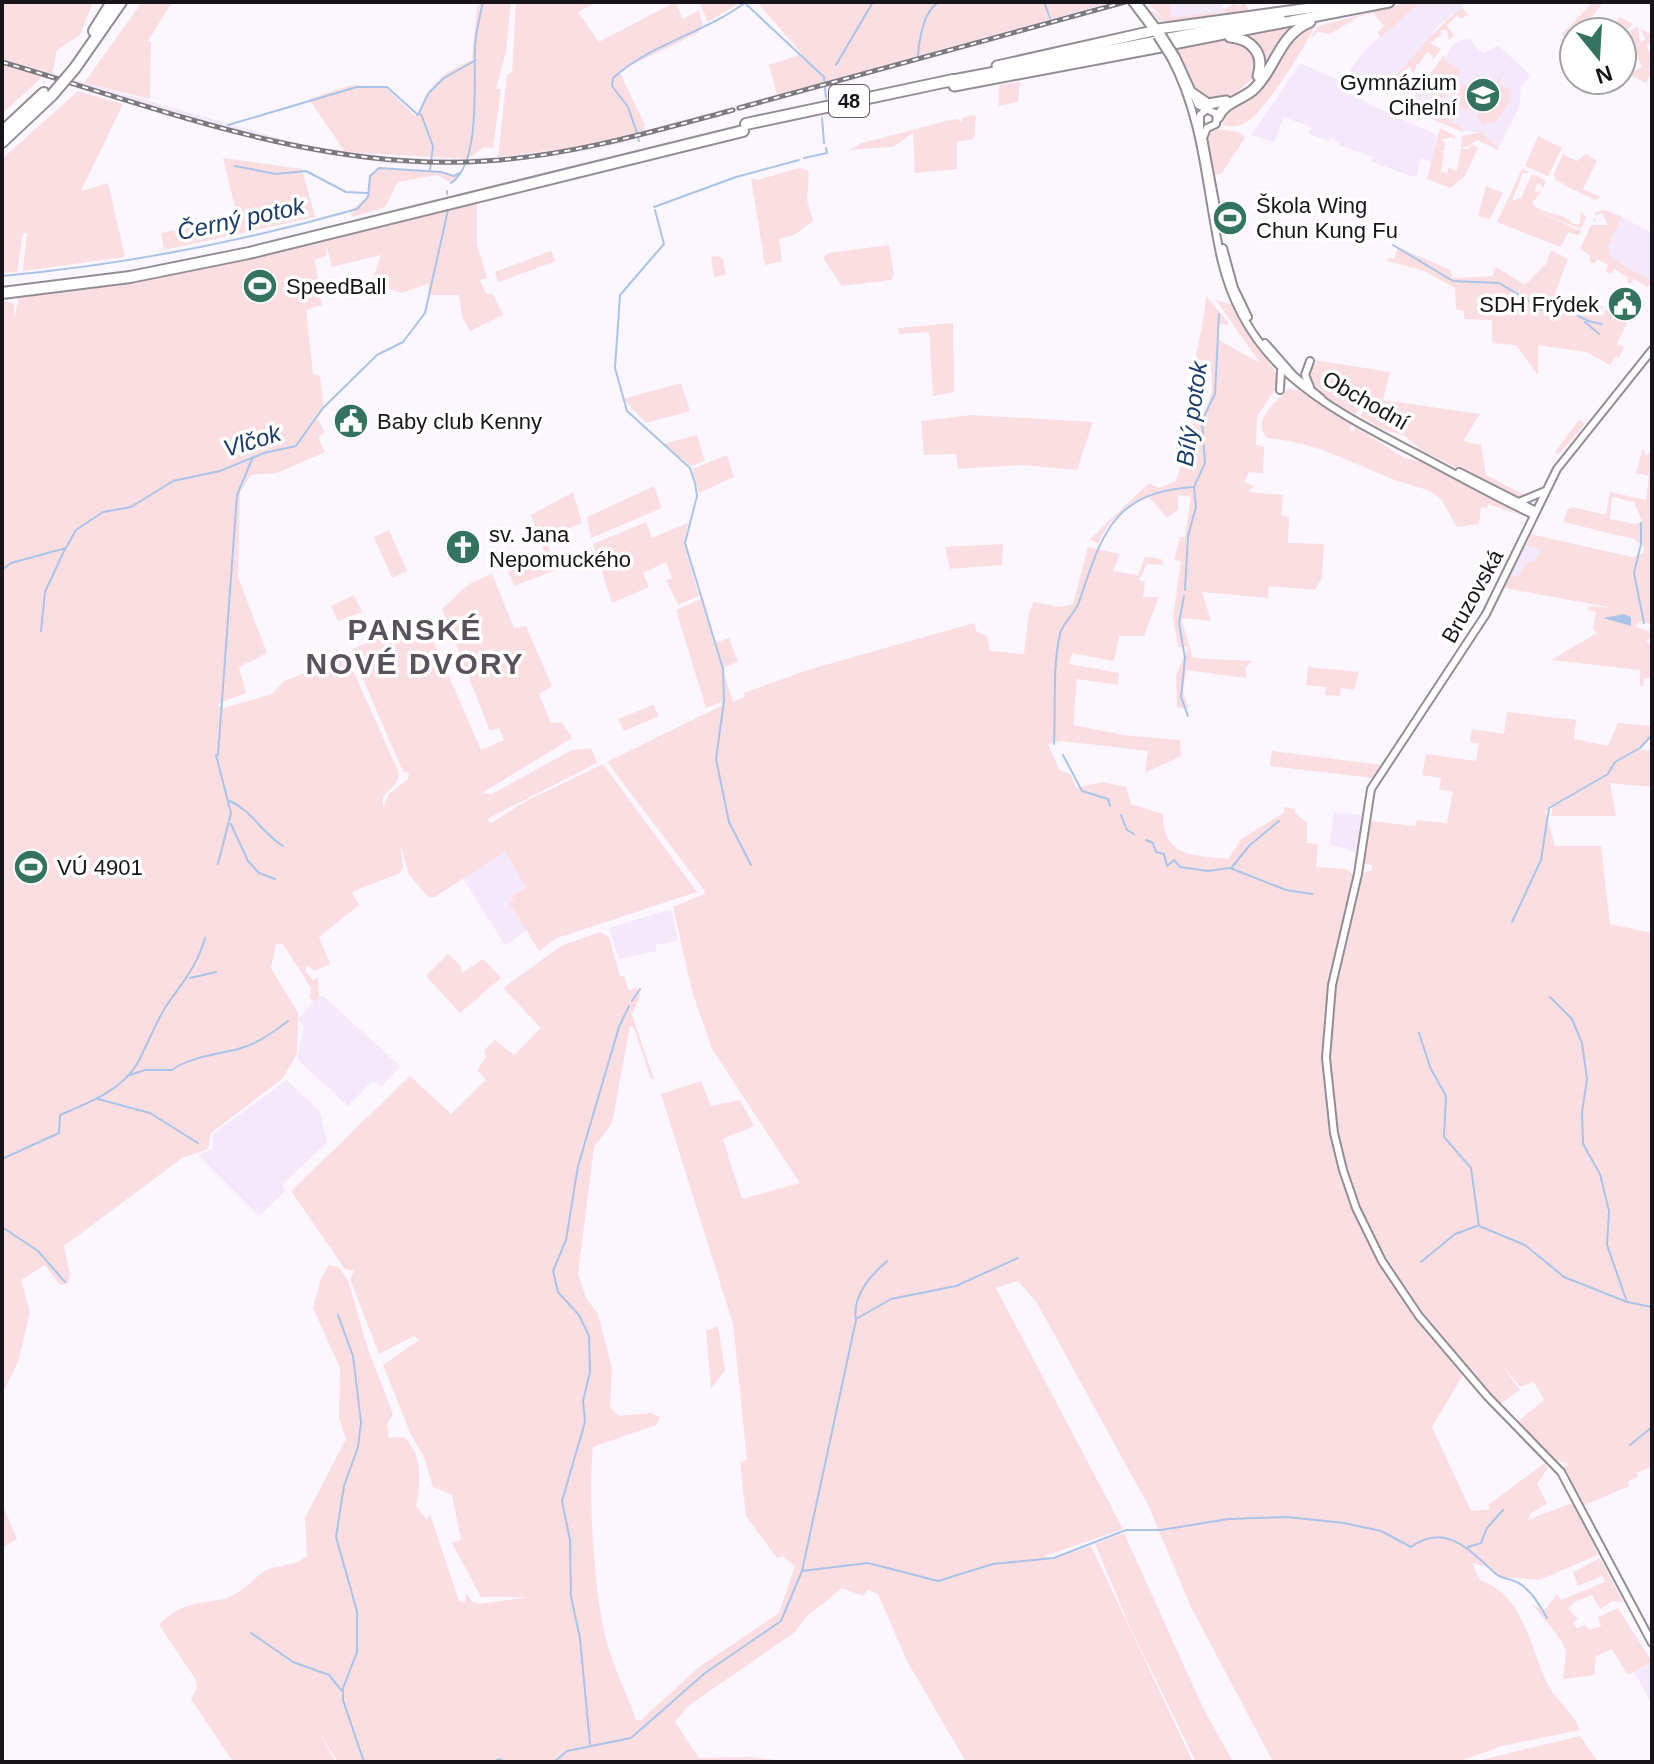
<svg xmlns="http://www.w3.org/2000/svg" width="1654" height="1764" font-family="Arial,sans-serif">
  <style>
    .built { fill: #f4e9fa }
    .green { fill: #fbdee1; fill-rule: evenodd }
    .water { fill: #aac4e8 }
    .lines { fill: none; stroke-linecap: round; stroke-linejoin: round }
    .stream { stroke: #aac4e8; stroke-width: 2 }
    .secondary-casing { stroke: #938d96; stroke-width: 10 }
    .trunk-casing { stroke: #938d96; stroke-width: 13 }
    .motorway-casing { stroke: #938d96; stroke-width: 14 }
    .secondary { stroke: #fff; stroke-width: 6 }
    .trunk { stroke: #fff; stroke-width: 9 }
    .motorway { stroke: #fff; stroke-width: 10 }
    .rail-casing { stroke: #7c797f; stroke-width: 5 }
    .rail { stroke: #fff; stroke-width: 2; stroke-dasharray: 6; stroke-linecap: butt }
    .secondary-bridge-casing { stroke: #938d96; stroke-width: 10; stroke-linecap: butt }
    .motorway-bridge-casing { stroke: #938d96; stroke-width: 14; stroke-linecap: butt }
    .secondary-bridge { stroke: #fff; stroke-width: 6 }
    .motorway-bridge { stroke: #fff; stroke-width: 10 }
    .labels { text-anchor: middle; stroke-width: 7; stroke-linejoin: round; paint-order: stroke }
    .shield { fill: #fff; stroke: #5d5b5e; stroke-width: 2 }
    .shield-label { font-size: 20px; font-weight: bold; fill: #171519 }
    .poi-label { font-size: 22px; fill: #171519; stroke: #fff; text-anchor: start }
    .street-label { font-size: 22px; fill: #171519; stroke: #fff }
    .water-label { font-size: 24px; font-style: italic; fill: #1c3d6a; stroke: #fff }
    .district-label { font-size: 30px; font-weight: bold; letter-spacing: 2px; fill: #57525b; stroke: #fff }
  </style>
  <rect width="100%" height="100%" fill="#fbf6ff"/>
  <g class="built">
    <polygon points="1114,2 1136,2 614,145 551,157 468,165 394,164 298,150 2,65 2,59 300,144 395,158 468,159 550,152 613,139"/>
    <polygon points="1169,2 1220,2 1226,12 1171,17"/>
    <polygon points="1420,2 1468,2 1438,26 1417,56 1379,93 1345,77 1364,51"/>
    <polygon points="1469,39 1483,54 1498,45 1530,75 1521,87 1519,107 1498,148 1482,133 1466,131 1414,99 1423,86 1442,99 1462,72 1444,59 1452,46 1460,40"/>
    <polygon points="1301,63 1344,83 1339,88 1373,106 1437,135 1432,162 1421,158 1416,177 1405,174 1372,162 1373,157 1341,146 1331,137 1329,141 1309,134 1311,127 1284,117 1274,142 1251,135"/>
    <polygon points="1622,217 1652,233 1652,281 1611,258 1608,246"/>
    <polygon points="1526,542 1543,546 1528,579 1509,577"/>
    <polygon points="1334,812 1362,815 1357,853 1330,844"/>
    <polygon points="505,851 526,888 512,896 514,900 510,903 526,931 505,945 462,877"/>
    <polygon points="671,909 678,940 656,945 656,951 619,959 609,928"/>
    <polygon points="319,996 323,996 400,1066 382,1086 372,1081 348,1106 297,1059 304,1027 298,1019"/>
    <polygon points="287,1080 320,1112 327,1142 282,1185 285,1191 259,1216 198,1155 213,1149 213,1134"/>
    <polygon points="1652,1662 1652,1704 1634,1672"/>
  </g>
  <g class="green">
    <polygon points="2,2 93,2 80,35 57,50 52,74 2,59"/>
    <polygon points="142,2 172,2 148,41 151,42 150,99 84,83"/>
    <path d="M484,2H511L506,51L496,89H501L493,148L484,147L468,159L345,152L309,99L351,85L385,87L415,116L421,112C427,83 445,72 472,60L477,6Z"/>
    <polygon points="516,2 597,2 578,12 599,42 675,2 683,19 699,10 703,27 698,29 700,32 619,71 645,125 643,131 579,147 498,157 507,75 512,72"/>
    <polygon points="699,2 741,2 708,22"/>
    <polygon points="757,2 1113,2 777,95 769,65 802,54"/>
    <polygon points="1146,2 1169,2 1171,17 1225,12 1224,9 1233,4 1240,6 1244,2 1250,12 1166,22 1158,20 1149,9 1165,19"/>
    <polygon points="1411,2 1420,2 1381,37 1377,32 1384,26 1373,13 1358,17 1330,34 1318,32 1309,40 1318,26"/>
    <polygon points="1593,2 1602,4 1589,20 1593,22 1580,32 1574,32 1574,46 1562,34"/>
    <path d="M1462,7L1470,17L1466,15L1461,19L1457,15L1447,26L1454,35L1449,40L1447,30L1440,31L1442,34L1430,43L1441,49L1432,61L1433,56L1427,52L1419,64H1415L1417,66L1413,73L1409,67L1378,94C1408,65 1429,34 1462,7Z"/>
    <polygon points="1620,17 1633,24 1627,30 1631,36 1630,30 1638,27 1640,42 1645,40 1641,29 1652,35 1652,42 1646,45 1652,56 1652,70 1648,68 1651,74 1646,83 1625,72 1631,67 1634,71 1642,67 1637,56 1629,59 1630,66 1622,70 1625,53 1622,40 1628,38 1622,25 1614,29 1615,32 1608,32"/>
    <polygon points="1301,23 1264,70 1260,49 1241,34"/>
    <path d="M1316,23C1308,43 1266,110 1247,122C1239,127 1232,127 1223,125L1221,114C1257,90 1274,40 1316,23Z"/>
    <polygon points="1220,40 1239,40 1256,55 1257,74 1233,96 1211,101 1197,94 1176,48"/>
    <polygon points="1444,55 1445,60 1462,72 1450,87 1430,74"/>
    <polygon points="2,65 42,77 2,114"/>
    <polygon points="1507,66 1498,84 1510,89 1511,100 1496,122 1483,125 1477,118 1477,111"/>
    <polygon points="1428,77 1448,90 1442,99 1423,87 1415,99 1419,103 1411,110 1407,106"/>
    <polygon points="1020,82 1018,102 999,106 999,85"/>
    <polygon points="1464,84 1478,94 1466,111 1452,101"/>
    <polygon points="78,91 123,104 81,191 108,183 125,257 23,271 27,233 23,233 17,272 2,273 2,159"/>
    <polygon points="1425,103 1464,130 1462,132 1430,118"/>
    <polygon points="973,115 976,116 974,139 957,142 957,169 915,173 913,133 893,147 850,150 859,144 946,121 958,119 962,123 962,118"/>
    <polygon points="1440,128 1455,136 1454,141 1452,137 1441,140 1445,142 1444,151 1440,151 1444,153 1441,172 1448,173 1448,167 1457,171 1461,148 1468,149 1472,144 1478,148 1465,176 1450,188 1427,179"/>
    <polygon points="1218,129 1239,132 1245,138 1221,174 1213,175 1205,139 1208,131"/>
    <polygon points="1482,132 1498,148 1500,151 1477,140 1467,147 1461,147 1462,136"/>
    <polygon points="1538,136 1562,148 1548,176 1525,166"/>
    <polygon points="1563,154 1577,161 1586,154 1597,161 1583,189 1600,197 1595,200 1555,180 1554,174"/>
    <polygon points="223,158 302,169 315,217 164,250 161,233 238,219"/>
    <polygon points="379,168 441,172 454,176 460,173 451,183 437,175 398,182 385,207 353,217 350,211 368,197 370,176"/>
    <polygon points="799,168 809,171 807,200 813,221 794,235 779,239 782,261 765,265 751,178 758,180"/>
    <path d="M1522,169L1530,173H1523L1512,201L1521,198L1532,174L1545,180L1544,188L1538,183L1534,192L1542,191L1532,203C1541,215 1565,212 1573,224H1580L1581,211L1586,217L1581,229L1533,210L1581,231L1578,236L1569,232L1560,247L1497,222Z"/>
    <polygon points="1486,186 1503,193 1490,219 1478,216"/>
    <polygon points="477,201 477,244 487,278 480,280 486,294 493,294 503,315 470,331 462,317 459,295 428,295 428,284 402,293 371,284 381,255 332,267 326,244 326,256 315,260 322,305 306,310 313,374 320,376 324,410 317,418 325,432 318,438 325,452 277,473 251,475 240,492 238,577 267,653 239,667 246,693 219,703 218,706 224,708 272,694 284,681 347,657 399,773 397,782 383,797 383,807 389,794 408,779 409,773 403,772 353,656 353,649 423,617 481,750 504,740 499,728 490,731 442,609 469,584 492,574 514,628 526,626 552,686 539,694 551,723 562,722 572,738 482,793 492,794 572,750 591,748 597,763 487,819 491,823 526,801 603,764 697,892 557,938 539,951 509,903 514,900 511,896 526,888 505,851 435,897 428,897 409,875 400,844 403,867 400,873 352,892 359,905 319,937 330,964 314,971 307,965 305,971 313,980 318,978 319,996 314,1002 310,998 311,988 283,944 276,944 271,968 298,1013 297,1054 283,1078 211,1133 208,1149 182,1158 64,1246 70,1274 68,1284 60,1285 45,1265 21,1280 30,1312 18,1362 2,1394 2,301 14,303 14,319 19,297 224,264"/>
    <polygon points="1605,210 1622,217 1608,246 1611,258 1652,281 1648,287 1634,279 1630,284 1627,282 1628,277 1614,269 1611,274 1606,271 1608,265 1597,259 1594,264 1589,261 1591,256 1580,249 1591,225 1608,225 1602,213 1594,216 1596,222 1593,220 1596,212"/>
    <polygon points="889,245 894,274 891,280 842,286 823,258 829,253"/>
    <polygon points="1398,247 1450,270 1453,278 1492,276 1496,267 1525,285 1546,264 1551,250 1568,259 1555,293 1592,310 1598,305 1603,307 1602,316 1606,309 1629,319 1617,344 1624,347 1619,358 1616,356 1610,365 1586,352 1538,345 1538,375 1516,345 1492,343 1492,320 1465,319 1463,311 1456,309 1455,288 1424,271 1388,261 1387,258 1394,259"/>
    <polygon points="551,251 556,261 498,282 495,272"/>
    <polygon points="718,256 723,259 726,275 714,277 711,257"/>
    <path d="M1206,296L1228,322L1229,325L1219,324V340L1260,363L1215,299L1232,305L1278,376V385L1257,417L1256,445L1264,447L1263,473L1249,472L1244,482L1254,486L1249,492L1283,495L1281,515L1289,517L1288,543L1324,544L1322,577L1315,590L1269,586L1268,598L1202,592L1211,621L1181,618L1193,658L1252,661L1246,668V678L1186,670L1183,692L1189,709L1177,707L1176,675L1188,647H1178L1173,617L1181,561L1174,560L1180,537H1185L1191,497L1178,495V510L1167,518L1149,497C1128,504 1106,522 1098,544L1090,539L1149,483L1159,488L1176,481L1195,418L1205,414L1212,391L1211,362L1195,359C1200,337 1204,319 1206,296Z"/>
    <polygon points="953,323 954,392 933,396 929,332 899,334 898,328"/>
    <path d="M1314,360L1390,372L1383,400L1480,414L1463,441L1481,445L1486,475L1526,496L1541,487L1542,490L1523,500L1516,498L1421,450L1405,436L1382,429L1360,416L1363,411L1370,413L1360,408L1356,414C1335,406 1316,396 1307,374L1312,363L1319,365Z"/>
    <polygon points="681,383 690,411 646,423 623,399"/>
    <path d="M1288,389L1298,390L1351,424L1349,429L1355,432L1354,426L1404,458L1420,461L1520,515L1488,504L1487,508L1481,507L1479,524L1457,527C1450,517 1445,502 1436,495C1425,487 1407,485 1395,480C1351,463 1316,442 1267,438C1251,420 1276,402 1288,389Z"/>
    <polygon points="971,415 1093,422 1077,470 1022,465 958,469 956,454 924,455 921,421"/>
    <polygon points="1579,420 1585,424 1558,455 1555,452"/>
    <polygon points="697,435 705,461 691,466 663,444"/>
    <path d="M1643,448L1646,456L1652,451V624L1640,621L1635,627L1652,632V637L1646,640L1652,646V677L1644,679L1643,686H1640V670L1551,660L1597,633L1593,629L1596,612L1588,610L1589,606L1613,608L1505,588L1509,577L1519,575L1525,563L1536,560L1541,548L1527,545L1530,534L1632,557L1643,553L1644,547L1634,539L1563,522L1567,510L1573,507L1606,515L1610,492L1646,500L1649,476L1636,473ZM1612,497L1634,502L1642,521L1636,524L1610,519Z"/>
    <polygon points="727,455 734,477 699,493 692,469"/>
    <polygon points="654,486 662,508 591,538 587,517"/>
    <polygon points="573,492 582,523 546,538 556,570 514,586 507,568 544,551 531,515"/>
    <polygon points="646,522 652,538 688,523 684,543 699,596 678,605 666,580 672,578 666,562 643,573 649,587 612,603 593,544"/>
    <polygon points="389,530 407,571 392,578 374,537"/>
    <polygon points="1003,544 1002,565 950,569 945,547"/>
    <path d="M1088,547L1120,554L1113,571L1138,575L1145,557L1161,559L1164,565L1147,564L1139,580L1145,582L1143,597H1159L1144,636H1119L1114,661L1072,653L1069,664L1119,673L1118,685L1077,679L1073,725L1123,735L1180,740L1181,756L1145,773L1148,751L1061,741L1048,744L1059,769L1071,775L1076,788L1103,782L1126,787L1131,804L1163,814C1163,857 1192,855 1228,859L1242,838L1284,813V807L1295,809V813L1307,823V843L1318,844L1316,867L1347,869L1354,876C1348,918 1333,959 1327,1001C1307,1155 1368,1261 1464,1373L1432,1427L1471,1511L1491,1509L1488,1505L1545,1463L1548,1468L1537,1484L1547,1503L1530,1514L1528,1520L1574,1502L1598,1555L1539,1580L1499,1577L1491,1568L1472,1563L1480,1580C1525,1596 1529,1647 1548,1685C1557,1701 1573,1712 1580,1730L1502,1746L1458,1762H1273L1191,1607L1148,1505L1037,1303L1018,1281L996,1288L1123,1529L1045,1556L1051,1560L1091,1546L1193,1762H966L908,1663L878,1594L868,1590L863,1596L842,1588L805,1618L795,1632L688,1706L675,1722L699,1758L751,1757L790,1762H338L315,1726L336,1762H233L191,1699L197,1688L196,1680L159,1625C191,1591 215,1611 243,1589C251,1583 261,1571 272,1568C285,1565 296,1565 307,1556L305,1518L346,1439L339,1418L340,1368L313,1308L321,1279L329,1265L338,1267L348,1280L368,1349L393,1414L387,1424L389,1438L404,1437C423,1455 421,1483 416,1506L427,1520L430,1514L459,1601L465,1602L466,1593L473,1602L480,1604L529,1597H481L452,1543L461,1540L452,1495L433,1487L424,1457L411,1435L383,1365L419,1340L414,1336L379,1354L350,1279L354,1271L345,1269L291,1191L410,1076L451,1114L486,1080L477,1070L486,1057L484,1050L495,1040L514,1055L541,1028L503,988L561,946L600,932L609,937L620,976H624L629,991L636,987L640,996L632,1015L654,1079H651L634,1028L630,1026L612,1123L594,1147L578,1273L586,1298L598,1314L612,1368L610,1407L619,1416L651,1413L660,1417L656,1425L593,1447C588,1494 594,1592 606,1639C613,1667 627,1693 636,1720H641L699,1667L779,1613L795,1566L782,1556L777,1558L746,1516L740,1462L747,1460L733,1324L661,1094L701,1081L711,1106L740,1100L754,1126L723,1139L742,1199L800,1183L712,1049L692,991L673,907L705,894L704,890L607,762L723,705L721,702L706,708L676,610L703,598L715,643L729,638L738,662L722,668L733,702L745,697L744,693L811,669L974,623L977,632L987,636L990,651L1024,654L1029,612L1034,602L1059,607L1073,604Z"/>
    <polygon points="354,595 362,612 338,621 331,606"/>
    <polygon points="1308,667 1359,672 1354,690 1341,688 1340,696 1325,695 1326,687 1306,685"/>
    <polygon points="653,705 659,716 624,731 618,719"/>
    <path d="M1507,712L1576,720L1574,739L1608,746L1618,723L1652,726V734L1638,749L1652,751V787L1610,783L1616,816H1551L1553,805L1545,811L1555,846H1601L1610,924L1652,933V1466L1637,1473L1638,1477L1628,1481L1629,1486L1583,1506L1563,1468L1568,1464L1554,1459L1517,1422L1544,1400L1534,1382L1520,1387L1499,1361L1520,1390L1500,1404C1392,1285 1313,1177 1332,1005C1338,961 1351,917 1361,874L1372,870V865L1362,863L1370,821L1415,826L1417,820L1447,823L1453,792L1439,789L1441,778L1422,775L1426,754L1476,761L1479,744L1470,742L1472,729L1504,734Z"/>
    <polygon points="1272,751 1382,765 1372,778 1270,766"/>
    <polygon points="448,954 461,966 462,973 483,959 501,978 460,1013 426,976"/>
    <polygon points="718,1326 725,1371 711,1388 706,1331"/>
    <polygon points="2,1503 17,1539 2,1548"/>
    <polygon points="1124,1533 1203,1708 1233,1762 1196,1762 1130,1627 1095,1544"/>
    <polygon points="1600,1558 1623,1602 1613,1601 1600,1609 1592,1595 1574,1602 1568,1609 1578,1619 1573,1622 1577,1629 1585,1625 1589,1630 1601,1626 1598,1617 1618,1608 1652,1662 1628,1675 1612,1649 1596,1656 1594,1675 1563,1679 1566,1652 1562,1641 1532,1604 1544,1611 1557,1594 1561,1600 1605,1582 1602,1576 1578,1586 1573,1572"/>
    <polygon points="1580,1736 1598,1762 1473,1762"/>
  </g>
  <polygon class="water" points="1624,614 1631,617 1631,626 1603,618"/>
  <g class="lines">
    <g class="stream">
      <polyline points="1044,2 1050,18"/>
      <polyline points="747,5 824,77 826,98"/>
      <path d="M918,56C919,40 924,8 940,2"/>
      <polyline points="836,65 873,2"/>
      <polyline points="421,114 433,146 430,170"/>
      <polyline points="822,118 824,143"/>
      <polyline points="228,125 357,87 387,87 418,115 428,94 444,78 476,60"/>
      <path d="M637,133L628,107L612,86L613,78C650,44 705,33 746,2"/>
      <polyline points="638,138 639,141"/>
      <polyline points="804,158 827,153 826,148"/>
      <polyline points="235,166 276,174 306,171 346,192 368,193"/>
      <path d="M451,183C482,162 473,78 475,45C476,31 480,16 483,2"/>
      <polyline points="447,194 447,191"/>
      <polyline points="654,207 736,177 799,160"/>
      <polyline points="655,210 664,244 620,295 615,368 627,411 690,468 695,483 697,496 685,543 723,669 724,701 716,759 729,822 751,865"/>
      <polyline points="1393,245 1453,281 1499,283 1529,301"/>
      <path d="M2,276C122,265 241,242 357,209L368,197L370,176L379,168L441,172L454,176L460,173"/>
      <polyline points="1532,304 1538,310 1564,308 1588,321 1602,324"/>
      <polyline points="1585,322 1599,334"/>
      <polyline points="1641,523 1641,544 1634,573 1644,623"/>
      <polyline points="2,570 11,563 66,548 76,530 103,512 131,507 173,481 220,471 264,453 296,446 322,409 377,355 403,342 425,313 448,210"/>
      <polyline points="1185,590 1188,536 1196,507 1194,487"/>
      <polyline points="1184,596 1179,623 1185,658 1181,697 1188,716"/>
      <polyline points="41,631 45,592 65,549"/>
      <path d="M1054,744C1056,709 1052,669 1060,634C1063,622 1075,614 1079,602C1102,536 1111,492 1194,487L1205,463L1202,420L1215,394L1219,314"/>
      <polyline points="216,755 231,813 218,864"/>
      <polyline points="218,755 237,495 253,457"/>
      <polyline points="1063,755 1082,791 1108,799 1110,806"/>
      <path d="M230,801C253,812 262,833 283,846"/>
      <polyline points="1121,815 1127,830 1134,834"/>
      <polyline points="231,824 248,861 259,873 275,879"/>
      <polyline points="1146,840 1153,843 1156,852 1164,854 1167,866 1174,860 1180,867 1208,871 1230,868 1286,890 1312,894"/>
      <polyline points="1232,867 1250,845 1279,821"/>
      <polyline points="1512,922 1541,860 1549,808 1608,774 1615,762 1640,748 1652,735"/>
      <polyline points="190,978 216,972"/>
      <polyline points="1550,997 1572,1019 1582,1043 1587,1079 1582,1112 1583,1144 1600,1174 1609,1211 1607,1245 1627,1302"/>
      <polyline points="632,1001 640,989"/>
      <polyline points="1419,1033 1430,1067 1446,1096 1444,1137 1471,1168 1479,1226 1525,1245 1564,1277 1627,1302 1652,1307"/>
      <path d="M127,1076L145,1070H172C187,1058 218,1054 238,1049C257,1044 272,1033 288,1021"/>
      <polyline points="98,1099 150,1113 198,1143"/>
      <path d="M2,1159L59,1133L60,1115C86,1104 121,1091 137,1064C147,1046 154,1026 165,1008C181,984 197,967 205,938"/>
      <polyline points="2,1227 38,1251 65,1282"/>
      <polyline points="1421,1262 1455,1234 1477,1226"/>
      <polyline points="338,1315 353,1356 361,1422 358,1447 344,1486 336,1537 357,1611 357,1652 343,1688 343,1700 364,1762"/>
      <polyline points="856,1319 891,1299 956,1286 1018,1258"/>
      <polyline points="1630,1445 1652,1427"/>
      <polyline points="1468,1547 1481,1543 1487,1528 1503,1510"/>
      <path d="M802,1571L868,1563L938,1581L993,1564L1054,1558L1126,1530H1161L1228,1519L1287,1517L1344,1523L1381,1531L1411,1547C1446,1521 1471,1552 1496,1574C1502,1579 1508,1578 1514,1581C1529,1586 1540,1605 1547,1618"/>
      <polyline points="251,1633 293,1662 329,1675 342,1691"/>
      <polyline points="590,1744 580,1638 571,1597 570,1540 562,1501 585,1422 583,1401 590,1372 589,1336 579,1315 558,1292 553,1271 566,1240 578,1166 619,1027 629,1006"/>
      <polyline points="493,1762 500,1759 504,1762"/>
      <path d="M554,1762L567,1751L631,1738L705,1673L781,1621L802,1571L856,1320C852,1296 870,1276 887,1261"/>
    </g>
    <g class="secondary-casing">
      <g id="secondary">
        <polyline points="1132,2 1154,31"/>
        <polyline points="1137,2 1159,31"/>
        <polyline points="1176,57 1198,105 1217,114 1216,124 1207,128"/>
        <path d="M1171,58C1204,119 1206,191 1221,258C1246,367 1325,406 1415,453C1455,474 1494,496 1534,515"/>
        <polyline points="1207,128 1203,138 1220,229"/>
        <polyline points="1200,133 1200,115 1207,109"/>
        <polyline points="1223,248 1234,288 1248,317"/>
        <polyline points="1265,343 1293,375 1322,399"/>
        <polyline points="1652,350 1557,469 1486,614 1371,789 1358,874 1332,985 1326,1058 1334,1133 1343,1170 1356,1208 1382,1261 1419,1316 1487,1396 1561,1472 1652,1643"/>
        <polyline points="1310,387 1305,375 1310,361"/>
        <polyline points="1280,390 1281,371"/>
        <polyline points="1459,472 1536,511"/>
        <polyline points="1519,502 1545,491"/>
      </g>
    </g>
    <g class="trunk-casing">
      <g id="trunk">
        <polyline points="1158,29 1354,2"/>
        <path d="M1230,37C1252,39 1265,54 1258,76"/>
        <polyline points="1169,38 1280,17"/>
        <polyline points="1173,44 1389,2"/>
        <polyline points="997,66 1153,31"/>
        <polyline points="953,80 1157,41"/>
        <polyline points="954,86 1161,47"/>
        <polyline points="1192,93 1208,104 1226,101"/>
        <path d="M1218,117C1225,102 1241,100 1253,90C1276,69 1278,35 1310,22"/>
      </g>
    </g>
    <g class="motorway-casing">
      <g id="motorway">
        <polyline points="94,31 112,2"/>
        <polyline points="75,68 121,2"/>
        <polyline points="746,124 953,80"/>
        <polyline points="2,132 44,93"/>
        <polyline points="2,142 52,95"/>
        <polyline points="2,293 130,277 249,253 743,131"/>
      </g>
    </g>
    <use href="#secondary" class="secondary"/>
    <use href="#trunk" class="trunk"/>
    <use href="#motorway" class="motorway"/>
    <g class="rail-casing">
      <g id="rail">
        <path d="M2,62C159,108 319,172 485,161C570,156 651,132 733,110"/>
        <polyline points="739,108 1125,2"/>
      </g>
    </g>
    <use href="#rail" class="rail"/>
    <g class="secondary-bridge-casing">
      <g id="secondary-bridge">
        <polyline points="1162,35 1176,57"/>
        <polyline points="1157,36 1171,58"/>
      </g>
    </g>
    <g class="motorway-bridge-casing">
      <polyline id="motorway-bridge" points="52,95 75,68"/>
    </g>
    <use href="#secondary-bridge" class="secondary-bridge"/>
    <use href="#motorway-bridge" class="motorway-bridge"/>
  </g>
  <defs>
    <g id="university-disc" transform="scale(1.8)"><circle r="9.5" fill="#347360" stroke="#fff"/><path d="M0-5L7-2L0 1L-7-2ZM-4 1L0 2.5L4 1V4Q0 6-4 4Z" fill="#fff"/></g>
    <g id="stadium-disc" transform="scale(1.8)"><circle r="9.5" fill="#347360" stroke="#fff"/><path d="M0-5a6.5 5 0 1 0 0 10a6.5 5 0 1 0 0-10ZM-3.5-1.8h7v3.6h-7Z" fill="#fff"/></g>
    <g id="civic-disc" transform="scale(1.8)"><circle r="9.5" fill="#347360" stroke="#fff"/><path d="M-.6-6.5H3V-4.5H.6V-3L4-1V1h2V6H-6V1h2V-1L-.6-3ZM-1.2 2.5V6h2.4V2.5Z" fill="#fff"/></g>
    <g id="church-disc" transform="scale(1.8)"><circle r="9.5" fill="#347360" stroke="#fff"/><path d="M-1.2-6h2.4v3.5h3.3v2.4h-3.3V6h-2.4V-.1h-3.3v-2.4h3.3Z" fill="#fff"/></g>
  </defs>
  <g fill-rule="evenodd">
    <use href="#university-disc" x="1483" y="95"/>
    <use href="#stadium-disc" x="1230" y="218"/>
    <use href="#stadium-disc" x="260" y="286"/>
    <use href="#civic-disc" x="1625" y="304"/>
    <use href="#civic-disc" x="351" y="421"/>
    <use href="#church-disc" x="463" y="547"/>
    <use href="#stadium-disc" x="31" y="867"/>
  </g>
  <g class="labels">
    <rect class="shield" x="829" y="85" width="40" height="32" rx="6"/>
    <g class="shield-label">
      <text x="849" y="108">48</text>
    </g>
    <g class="poi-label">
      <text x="1457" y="90" text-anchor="end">Gymnázium<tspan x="1457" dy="25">Cihelní</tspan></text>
      <text x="1256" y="213">Škola Wing<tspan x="1256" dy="25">Chun Kung Fu</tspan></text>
      <text x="286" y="294">SpeedBall</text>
      <text x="1599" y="312" text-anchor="end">SDH Frýdek</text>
      <text x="377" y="429">Baby club Kenny</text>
      <text x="489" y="542">sv. Jana<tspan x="489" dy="25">Nepomuckého</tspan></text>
      <text x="57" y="875">VÚ 4901</text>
    </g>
    <g class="street-label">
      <text transform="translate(1366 400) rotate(30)" y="8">Obchodní</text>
      <text transform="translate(1472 596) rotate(-61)" y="8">Bruzovská</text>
    </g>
    <g class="water-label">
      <text transform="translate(241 219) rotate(-12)" y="8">Černý potok</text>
      <text transform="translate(1192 414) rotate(-82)" y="8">Bílý potok</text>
      <text transform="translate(252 441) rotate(-17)" y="8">Vlčok</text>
    </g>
    <g class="district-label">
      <text x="415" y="640">PANSKÉ<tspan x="415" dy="34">NOVÉ DVORY</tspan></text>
    </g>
  </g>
  <rect width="1654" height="1764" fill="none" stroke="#171519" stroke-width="8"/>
  <g transform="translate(1598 56) rotate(162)"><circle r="38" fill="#ffffff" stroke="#a2a1a3" stroke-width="2"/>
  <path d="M0-6L14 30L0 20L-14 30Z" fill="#347360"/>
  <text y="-12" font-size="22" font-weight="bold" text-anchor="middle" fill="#171519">N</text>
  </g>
</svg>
